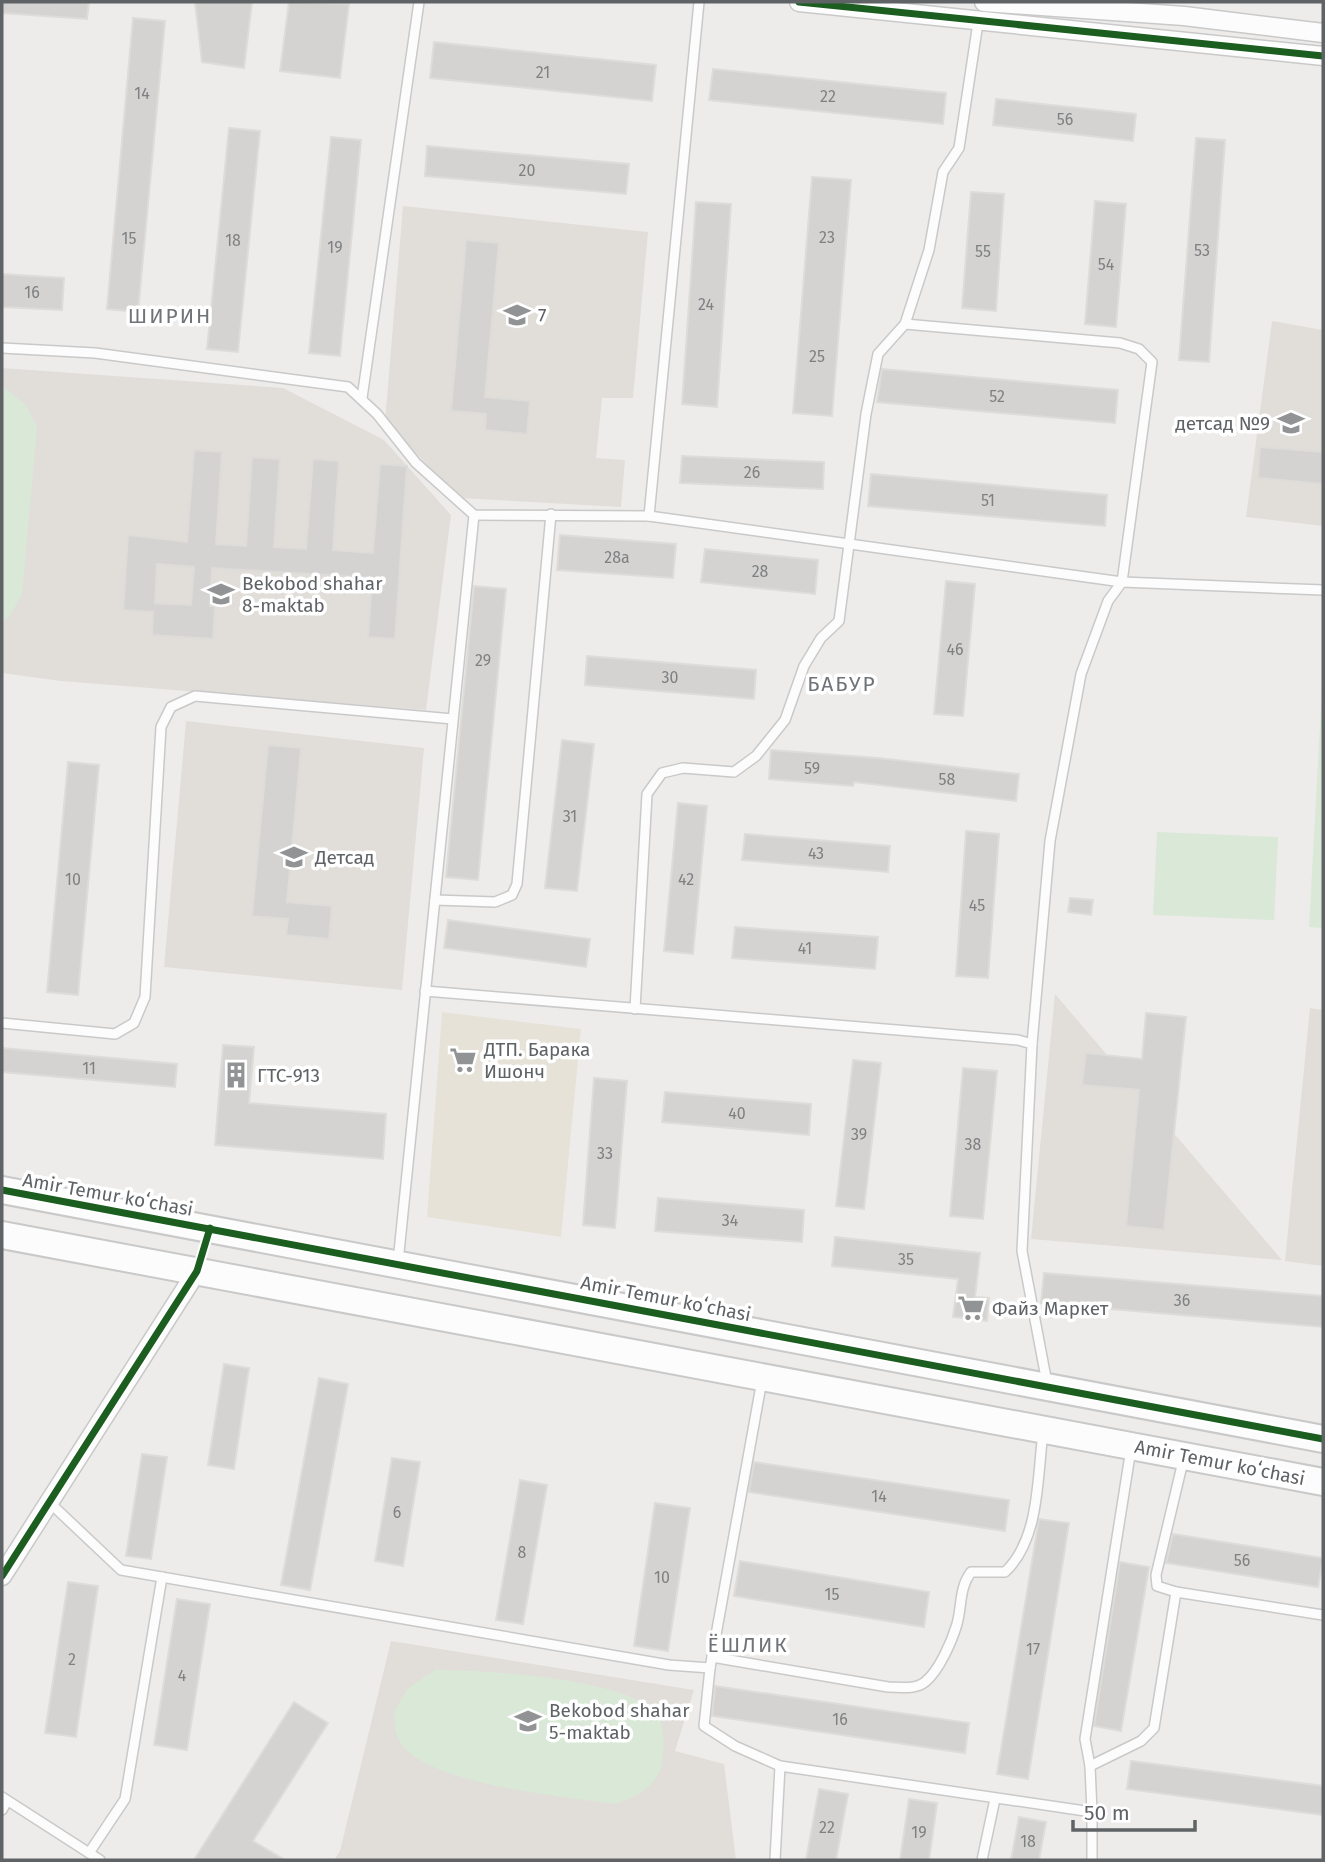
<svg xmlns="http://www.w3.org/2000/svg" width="1325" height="1862" font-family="'Fira Sans',sans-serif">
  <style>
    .commercial { fill: #e6e2d8 }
    .education { fill: #e1deda }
    .pitch { fill: #d9e8d7 }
    .building { fill: #d5d3d2; stroke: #dddcd9; stroke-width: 2; fill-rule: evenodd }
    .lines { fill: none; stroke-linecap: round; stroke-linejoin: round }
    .lane-casing { stroke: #c9c9c9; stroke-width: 12 }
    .street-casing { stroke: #c9c9c9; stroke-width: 21 }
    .secondary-casing { stroke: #c8c9c8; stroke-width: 30 }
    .lane { stroke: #fcfcfc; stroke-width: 9 }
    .street { stroke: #fcfcfc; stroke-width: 18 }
    .secondary { stroke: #fcfcfc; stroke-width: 26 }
    .cycleway-casing { stroke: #fff; stroke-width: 11 }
    .cycleway { stroke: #1b5e20; stroke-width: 7 }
    .labels { text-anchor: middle; stroke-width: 7; stroke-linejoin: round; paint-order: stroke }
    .number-label { font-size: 16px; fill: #7e8082 }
    .poi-label { font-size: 19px; fill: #5f6366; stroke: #fff; text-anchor: start }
    .street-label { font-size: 19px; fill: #5f6366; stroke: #fff }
    .neighbourhood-label { font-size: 21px; letter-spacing: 2px; fill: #707478; stroke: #fff }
  </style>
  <rect width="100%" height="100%" fill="#eeecea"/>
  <polygon class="commercial" points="442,1012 581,1029 561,1237 427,1217"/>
  <g class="education">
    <polygon points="403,206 648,232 633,398 602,398 596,458 625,460 621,507 459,498 385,421"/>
    <polygon points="1272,321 1323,330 1323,526 1246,517"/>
    <polygon points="2,368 283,388 384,440 451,515 426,710 61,681 2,673"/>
    <polygon points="186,721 424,748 402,990 164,967"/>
    <polygon points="1055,994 1282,1260 1031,1239"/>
    <polygon points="1310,1008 1323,1010 1323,1266 1285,1261"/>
    <polygon points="391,1641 694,1690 675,1751 724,1764 736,1860 334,1860 340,1851"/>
  </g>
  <g class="pitch">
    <polygon points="2,386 26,405 37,427 22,594 11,614 2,623"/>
    <polygon points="1323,672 1323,928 1309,927"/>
    <polygon points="1157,832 1278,837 1274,920 1153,915"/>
    <path d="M435,1670C478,1670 639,1678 659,1718C665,1729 664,1748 662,1760C660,1786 636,1797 615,1804C567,1797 421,1784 399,1740C395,1733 395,1721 394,1713L407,1689Z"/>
  </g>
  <g class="building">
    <polygon points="2,2 89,2 87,19 2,13"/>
    <polygon points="195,2 252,2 244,68 202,62"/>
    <polygon points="289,2 349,4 340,78 280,71"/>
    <polygon points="133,18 165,21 138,312 107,309"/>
    <polygon points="434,42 656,65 652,101 430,78"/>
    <polygon points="713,69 946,93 943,124 709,100"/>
    <polygon points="996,99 1136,114 1133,141 993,125"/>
    <polygon points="229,128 260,131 238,352 207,349"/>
    <polygon points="331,137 361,140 340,356 309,353"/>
    <polygon points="1196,138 1225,140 1209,362 1179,360"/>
    <polygon points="427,146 629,164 626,194 425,176"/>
    <polygon points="812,177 851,180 832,416 793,413"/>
    <polygon points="971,192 1004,194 996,311 962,308"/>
    <polygon points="1095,201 1126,204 1116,327 1085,324"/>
    <polygon points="696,202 731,204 717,407 682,404"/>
    <polygon points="466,240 499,243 485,397 530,401 527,434 485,430 486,414 451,411"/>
    <polygon points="2,274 64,278 62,310 2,307"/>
    <polygon points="882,369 1118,390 1115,423 877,402"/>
    <polygon points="1260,447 1323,452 1323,484 1258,478"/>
    <path d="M194,450L222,452L216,544L246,546L252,457L280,459L274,547L306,549L313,459L339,461L333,550L373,553L380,464L407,466L395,639L368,637L372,578L212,568L210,606H215L213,639L152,635L153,612L123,610L128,535L187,542ZM157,564L194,567L191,605L155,603Z"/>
    <polygon points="682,456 824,462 823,489 680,483"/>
    <polygon points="871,474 1107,495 1105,526 868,506"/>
    <polygon points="560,535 676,544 673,578 557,570"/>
    <polygon points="705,549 818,560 815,594 701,582"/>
    <polygon points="946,581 975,584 963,716 934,714"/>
    <polygon points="474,586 506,589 478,880 446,877"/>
    <polygon points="587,656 756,670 754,699 585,685"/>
    <polygon points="562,740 594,744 577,891 545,888"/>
    <polygon points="268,745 301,748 287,902 332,906 329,939 286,935 288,919 252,916"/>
    <polygon points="771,750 878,758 1019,774 1016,801 854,782 853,786 769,779"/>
    <polygon points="68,762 99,765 78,995 47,992"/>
    <polygon points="678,803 707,806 693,954 664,951"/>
    <polygon points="966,831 999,834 988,978 956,976"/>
    <polygon points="745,834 890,846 888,872 742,860"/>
    <polygon points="1070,898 1093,900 1091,915 1068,912"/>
    <polygon points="448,920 590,939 586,967 444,948"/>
    <polygon points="735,927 878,937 875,969 732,958"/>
    <polygon points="1146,1013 1186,1017 1164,1230 1126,1226 1139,1090 1082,1085 1086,1053 1142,1059"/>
    <polygon points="223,1045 254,1047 249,1103 386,1114 383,1159 215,1145"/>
    <polygon points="2,1048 177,1064 175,1087 2,1072"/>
    <polygon points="853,1060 881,1063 864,1209 836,1206"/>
    <polygon points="963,1068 997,1071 983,1219 950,1216"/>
    <polygon points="594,1078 627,1081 615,1228 583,1225"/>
    <polygon points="665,1092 811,1104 809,1135 662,1122"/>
    <polygon points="658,1198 804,1210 802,1242 655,1231"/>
    <polygon points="835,1237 980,1253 975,1297 989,1298 987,1321 953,1317 958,1279 832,1266"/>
    <polygon points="1044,1273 1323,1296 1323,1327 1041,1303"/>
    <polygon points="224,1364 249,1368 234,1469 208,1465"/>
    <polygon points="319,1378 348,1384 310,1590 281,1585"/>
    <polygon points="142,1454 167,1457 151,1559 126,1556"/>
    <polygon points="392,1458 420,1462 403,1566 375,1561"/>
    <polygon points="754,1462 1009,1500 1005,1531 749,1492"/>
    <polygon points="520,1480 547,1485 523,1624 496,1620"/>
    <polygon points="655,1503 690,1508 668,1651 634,1646"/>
    <polygon points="1039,1519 1069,1523 1028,1779 997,1774"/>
    <polygon points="1173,1534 1323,1558 1318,1587 1166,1563"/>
    <polygon points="740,1561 929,1592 924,1627 734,1596"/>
    <polygon points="1120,1562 1149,1567 1121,1731 1094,1726"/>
    <polygon points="68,1582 98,1586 76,1737 45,1733"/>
    <polygon points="177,1599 210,1604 187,1750 154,1745"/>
    <polygon points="715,1686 969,1723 965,1753 712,1716"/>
    <polygon points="294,1702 328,1723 253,1841 285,1860 194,1860"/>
    <polygon points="1131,1761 1323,1786 1323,1815 1127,1789"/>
    <polygon points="819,1789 848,1794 836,1860 806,1860"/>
    <polygon points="909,1799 937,1803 929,1860 900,1860"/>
    <polygon points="1019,1817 1046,1822 1039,1860 1011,1860"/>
  </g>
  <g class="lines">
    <g class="lane-casing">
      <g id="lane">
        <polyline points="2,348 95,353 348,387 377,414 416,463 474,515 649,516 699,2"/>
        <polyline points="362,398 419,2"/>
        <polyline points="649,516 1122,582 1152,362 1139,349 1120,343 905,324"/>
        <polyline points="435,900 495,902 512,895 517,884 551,514"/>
        <polyline points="425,991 1018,1040 1032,1044 1022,1251 1047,1383"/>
        <polyline points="635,1009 647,794 662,773 683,768 734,772 756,756 785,720 804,666 821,638 839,621 866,414 878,354 905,324 929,250 943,172 959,148 978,23"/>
        <polyline points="2,1023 115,1034 134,1023 145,997 161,727 171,707 195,696 453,719"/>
        <polyline points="1032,1044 1050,841 1081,674 1108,601 1122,582 1323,590"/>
        <polyline points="398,1262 474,515"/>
        <polyline points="49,1502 121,1570 669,1665 710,1668 762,1380"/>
        <polyline points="1176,1592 1157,1586 1156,1575 1184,1457"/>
        <path d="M712,1657L888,1687C900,1687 915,1690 925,1682C939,1671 952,1641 957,1624C962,1606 959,1588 971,1572H1005C1040,1539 1037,1478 1043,1433"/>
        <polyline points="710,1668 704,1726 735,1746 780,1766 1092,1812 1090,1766 1085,1739 1131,1449"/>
        <polyline points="1090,1766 1141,1741 1154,1728 1176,1592 1323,1615"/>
        <polyline points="2,1797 100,1860"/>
        <polyline points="2,1810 7,1801"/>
        <polyline points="89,1853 125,1799 162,1577"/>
        <polyline points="775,1860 780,1766"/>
        <polyline points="982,1860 995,1799"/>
        <polyline points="1092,1860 1092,1812"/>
      </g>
    </g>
    <g class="street-casing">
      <g id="street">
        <polyline points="799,2 1323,56"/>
        <polyline points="984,2 1184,16 1323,33"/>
        <polyline points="2,1576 197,1271"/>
      </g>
    </g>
    <g class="secondary-casing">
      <g id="secondary">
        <polyline points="2,1190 1323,1439"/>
        <polyline points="2,1235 1323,1482"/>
      </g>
    </g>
    <use href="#lane" class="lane"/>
    <use href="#street" class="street"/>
    <use href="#secondary" class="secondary"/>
    <g class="cycleway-casing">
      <g id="cycleway">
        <polyline points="799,2 1323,56"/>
        <polyline points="2,1190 1323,1439"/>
        <polyline points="2,1576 197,1271 210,1228"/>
      </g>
    </g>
    <use href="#cycleway" class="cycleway"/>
  </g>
  <defs>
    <g id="school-bare" transform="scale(2.1)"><path d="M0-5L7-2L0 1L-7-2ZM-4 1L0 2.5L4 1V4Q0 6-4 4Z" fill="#919394" stroke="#fff" stroke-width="2.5" paint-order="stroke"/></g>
    <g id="supermarket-bare" transform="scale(2.1)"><path d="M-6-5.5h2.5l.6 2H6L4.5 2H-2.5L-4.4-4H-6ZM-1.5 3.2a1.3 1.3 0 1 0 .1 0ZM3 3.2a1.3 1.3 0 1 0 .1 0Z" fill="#919394" stroke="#fff" stroke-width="2.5" paint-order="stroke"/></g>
    <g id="building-bare" transform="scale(2.1)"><path d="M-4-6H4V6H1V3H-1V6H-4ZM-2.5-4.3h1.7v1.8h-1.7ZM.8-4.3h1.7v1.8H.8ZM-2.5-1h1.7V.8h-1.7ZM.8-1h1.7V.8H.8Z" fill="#919394" stroke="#fff" stroke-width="2.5" paint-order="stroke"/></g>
  </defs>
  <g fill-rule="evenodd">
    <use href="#school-bare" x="517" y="315"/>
    <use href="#school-bare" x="1291" y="423"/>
    <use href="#school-bare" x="221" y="594"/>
    <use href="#school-bare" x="294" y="857"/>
    <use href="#supermarket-bare" x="463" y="1060"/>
    <use href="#building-bare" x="236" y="1075"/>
    <use href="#supermarket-bare" x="971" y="1308"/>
    <use href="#school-bare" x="528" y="1721"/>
  </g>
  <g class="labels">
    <g class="number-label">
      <text x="543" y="78">21</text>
      <text x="142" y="99">14</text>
      <text x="828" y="102">22</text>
      <text x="1065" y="125">56</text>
      <text x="527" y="176">20</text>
      <text x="827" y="243">23</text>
      <text x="129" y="244">15</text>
      <text x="233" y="246">18</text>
      <text x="335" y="253">19</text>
      <text x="1202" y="256">53</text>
      <text x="983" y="257">55</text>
      <text x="1106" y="270">54</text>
      <text x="32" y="298">16</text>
      <text x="706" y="310">24</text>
      <text x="817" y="362">25</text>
      <text x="997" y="402">52</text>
      <text x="752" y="478">26</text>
      <text x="988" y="506">51</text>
      <text x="617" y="563">28а</text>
      <text x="760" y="577">28</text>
      <text x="955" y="655">46</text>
      <text x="483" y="666">29</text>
      <text x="670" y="683">30</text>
      <text x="812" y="774">59</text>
      <text x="947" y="785">58</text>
      <text x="570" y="822">31</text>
      <text x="816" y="859">43</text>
      <text x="73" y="885">10</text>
      <text x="686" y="885">42</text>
      <text x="977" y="911">45</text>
      <text x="805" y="954">41</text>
      <text x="89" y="1074">11</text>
      <text x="737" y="1119">40</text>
      <text x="859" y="1140">39</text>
      <text x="973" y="1150">38</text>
      <text x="605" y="1159">33</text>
      <text x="730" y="1226">34</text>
      <text x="906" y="1265">35</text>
      <text x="1182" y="1306">36</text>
      <text x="879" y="1502">14</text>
      <text x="397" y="1518">6</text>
      <text x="522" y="1558">8</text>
      <text x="1242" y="1566">56</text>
      <text x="662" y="1583">10</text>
      <text x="832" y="1600">15</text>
      <text x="1033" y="1655">17</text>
      <text x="72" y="1665">2</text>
      <text x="182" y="1681">4</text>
      <text x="840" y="1725">16</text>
      <text x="827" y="1833">22</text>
      <text x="919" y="1838">19</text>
      <text x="1028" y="1847">18</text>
    </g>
    <g class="poi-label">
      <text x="538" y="322">7</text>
      <text x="1270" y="430" text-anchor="end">детсад №9</text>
      <text x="242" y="590">Bekobod shahar<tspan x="242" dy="22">8-maktab</tspan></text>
      <text x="315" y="864">Детсад</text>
      <text x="484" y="1056">ДТП. Барака<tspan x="484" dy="22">Ишонч</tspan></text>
      <text x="257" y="1082">ГТС-913</text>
      <text x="992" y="1315">Файз Маркет</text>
      <text x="549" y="1717">Bekobod shahar<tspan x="549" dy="22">5-maktab</tspan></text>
    </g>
    <g class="street-label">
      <text transform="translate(108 1194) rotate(10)" y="7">Amir Temur koʻchasi</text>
      <text transform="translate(666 1298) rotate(11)" y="7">Amir Temur koʻchasi</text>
      <text transform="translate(1220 1462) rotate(11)" y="7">Amir Temur koʻchasi</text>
    </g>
    <g class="neighbourhood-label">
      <text x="170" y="323">ШИРИН</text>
      <text x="842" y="691">БАБУР</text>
      <text x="748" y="1652">ЁШЛИК</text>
    </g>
  </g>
  <rect width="1325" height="1862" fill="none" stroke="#5f6366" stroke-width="7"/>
  <path d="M1073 1820v10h122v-10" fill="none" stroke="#5f6366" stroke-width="3.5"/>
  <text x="1084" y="1820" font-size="21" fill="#5f6366" stroke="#ffffff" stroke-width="5" paint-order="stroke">50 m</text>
</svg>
